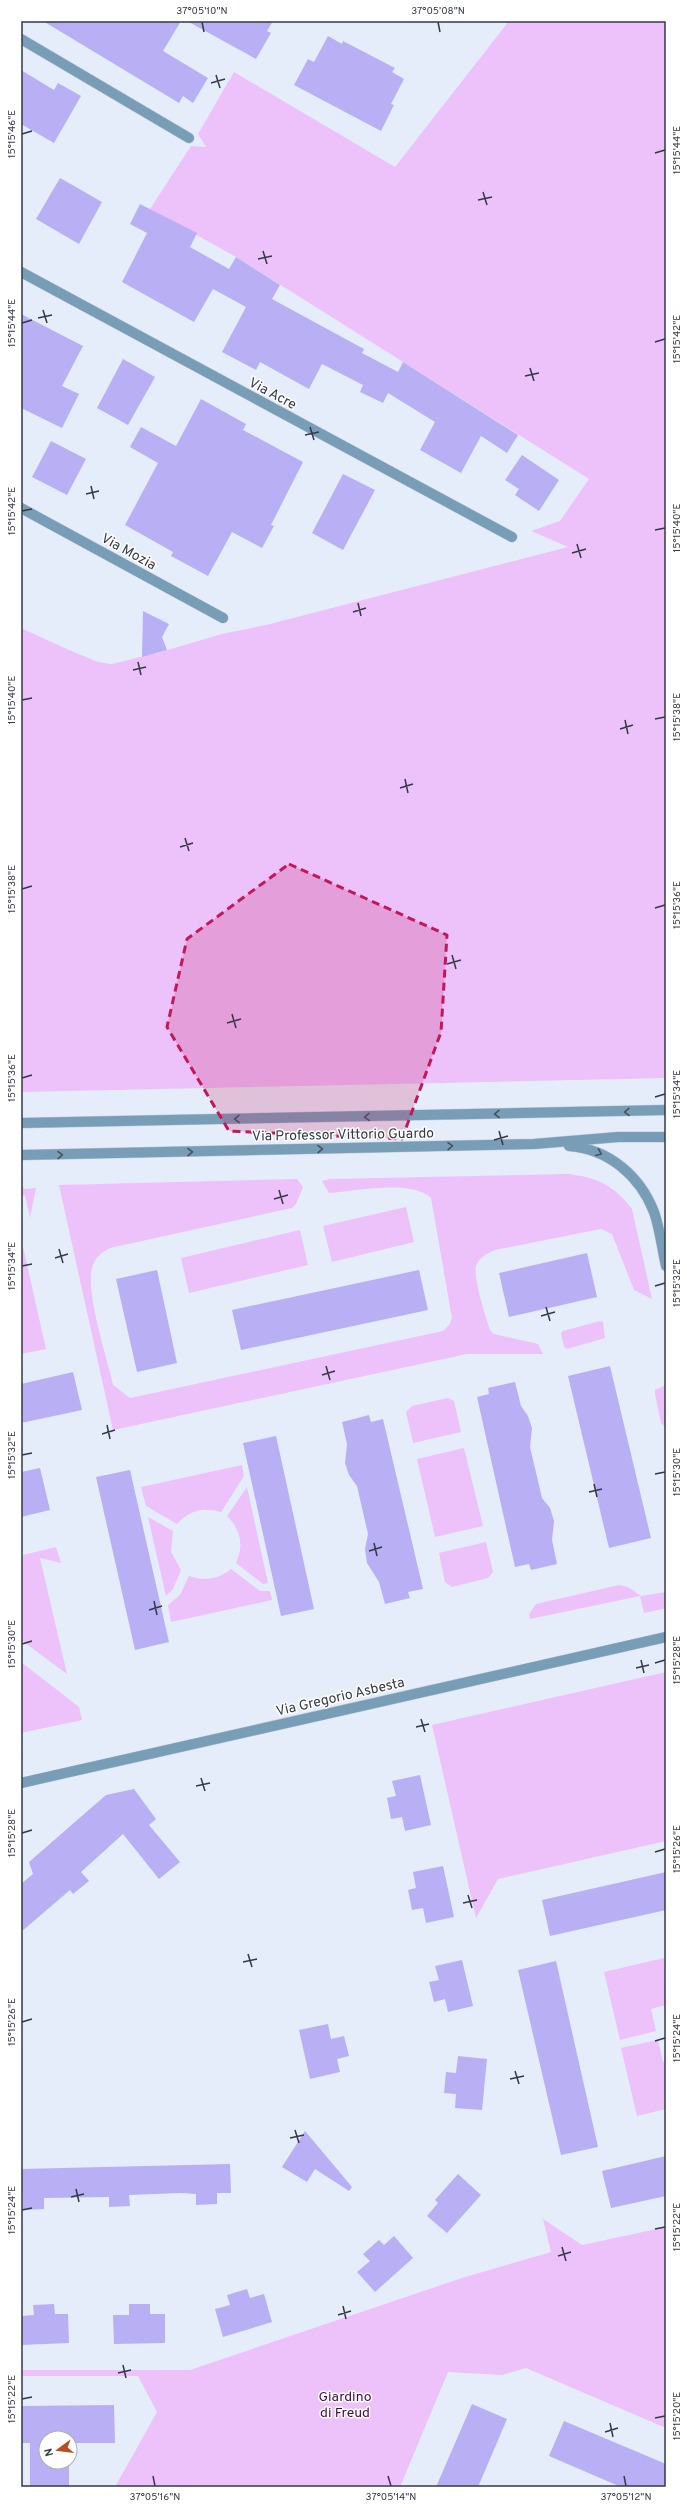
<svg xmlns="http://www.w3.org/2000/svg" width="687" height="2508" font-family="Overpass,sans-serif">
  <style>
    .green { fill: #edc1fa }
    .building { fill: #b9aff4 }
    .lines { fill: none; stroke-linecap: round; stroke-linejoin: round }
    .minor-casing { stroke: #c2c9d6; stroke-width: 11 }
    .minor { stroke: #789eb7; stroke-width: 10 }
    .oneway { stroke: #445262 }
    .marked { fill: #c2185b; fill-opacity: 0.2; stroke: #c2185b; stroke-width: 3; stroke-dasharray: 8 5; stroke-linejoin: round }
    .ticks { fill: none; stroke: #333946; stroke-width: 1.5 }
    .labels { text-anchor: middle; stroke-width: 3; stroke-linejoin: round; paint-order: stroke }
    .street-label { font-size: 14px; fill: #333946; stroke: #fff }
    .park-label { font-size: 14px; fill: #41094f; stroke: #fff }
    .neatline { fill: none; stroke: #333946; stroke-width: 1.5 }
    .ticks-label { font-size: 10px; text-anchor: middle; fill: #333946 }
  </style>
  <rect width="100%" height="100%" fill="#e6edfa"/>
  <g class="green">
    <polygon points="509,21 666,21 666,1078 21,1092 21,628 69,650 98,662 112,664 157,653 222,634 270,624 568,547 531,531 560,521 589,479 236,257 150,209 191,146 206,147 198,134 234,72 395,167"/>
    <path d="M568,1174C596,1177 615,1186 632,1209L652,1299L634,1290L612,1234L601,1229L495,1250C487,1253 479,1258 476,1266C473,1278 486,1317 490,1330L494,1334L538,1344L543,1354H467L113,1430L59,1185L297,1179L303,1187L296,1204L292,1208L110,1248C103,1252 96,1256 93,1265C84,1286 105,1352 111,1376L113,1385L130,1398L443,1331L450,1324L452,1318L431,1198C412,1179 355,1191 329,1193L322,1181L330,1179Z"/>
    <polygon points="21,1185 25,1189 36,1188 30,1218 25,1195 21,1196"/>
    <polygon points="406,1207 414,1242 332,1262 323,1226"/>
    <polygon points="300,1230 308,1265 189,1293 181,1258"/>
    <polygon points="21,1247 23,1247 46,1349 21,1354"/>
    <polygon points="600,1321 603,1322 605,1338 567,1349 564,1347 561,1333 563,1331"/>
    <polygon points="666,1385 666,1428 661,1423 655,1394 655,1390"/>
    <polygon points="448,1398 454,1401 461,1432 413,1443 406,1412 412,1406"/>
    <polygon points="464,1448 483,1526 435,1537 417,1459"/>
    <path d="M242,1465L244,1476L221,1512C202,1507 190,1510 177,1524L146,1506L141,1487Z"/>
    <path d="M247,1487L268,1583L263,1584L236,1563C244,1545 241,1530 227,1516Z"/>
    <polygon points="148,1517 173,1531 171,1552 181,1570 173,1589 166,1596"/>
    <polygon points="486,1542 493,1572 488,1578 452,1587 445,1582 439,1553"/>
    <polygon points="56,1547 61,1563 40,1558 67,1674 21,1640 21,1559 23,1555"/>
    <path d="M231,1569L260,1591H270L272,1600L171,1622L168,1605L180,1595L189,1576C205,1581 217,1580 231,1569Z"/>
    <polygon points="619,1585 628,1587 641,1596 666,1592 666,1608 644,1613 640,1596 530,1619 529,1614 536,1604"/>
    <polygon points="21,1662 79,1707 82,1720 21,1733"/>
    <polygon points="666,1672 666,1841 498,1879 476,1918 432,1725"/>
    <polygon points="664,1958 666,2005 651,2009 656,2031 620,2040 604,1972"/>
    <polygon points="658,2040 663,2062 666,2062 666,2109 637,2116 621,2048"/>
    <polygon points="543,2219 582,2245 666,2227 666,2428 526,2368 502,2375 448,2372 400,2487 115,2487 157,2412 138,2376 21,2376 21,2370 190,2370 462,2278 551,2252"/>
  </g>
  <g class="building">
    <polygon points="43,21 181,21 163,51 208,78 193,103 183,96 179,103"/>
    <polygon points="187,21 273,21 267,31 271,33 256,59"/>
    <polygon points="328,36 342,44 343,41 395,68 392,72 404,79 391,104 394,105 381,131 294,85 308,59 314,62"/>
    <polygon points="21,70 54,90 58,83 81,96 54,143 21,124"/>
    <polygon points="60,178 102,202 79,244 36,219"/>
    <polygon points="140,204 197,233 190,247 229,269 236,257 280,285 272,299 364,349 362,353 398,372 403,362 518,435 507,453 481,436 461,473 420,450 435,422 388,393 383,403 360,392 363,385 322,364 309,389 260,362 256,370 222,352 246,307 213,289 194,322 122,282 147,233 130,224"/>
    <polygon points="21,314 83,346 62,386 79,394 62,428 21,408"/>
    <polygon points="123,359 155,377 128,425 97,408"/>
    <polygon points="201,399 246,424 243,430 303,462 271,525 274,526 262,548 232,532 208,576 171,556 173,552 125,525 158,463 130,447 141,427 176,446"/>
    <polygon points="51,441 86,459 67,495 32,477"/>
    <polygon points="522,455 559,480 539,511 515,495 519,489 505,480"/>
    <polygon points="343,474 375,490 343,550 312,533"/>
    <polygon points="143,611 169,624 162,637 167,650 142,657"/>
    <polygon points="587,1253 597,1297 509,1317 499,1273"/>
    <polygon points="157,1270 177,1363 137,1372 116,1279"/>
    <polygon points="419,1270 428,1310 241,1350 232,1310"/>
    <polygon points="610,1366 651,1538 609,1548 568,1376"/>
    <polygon points="73,1372 82,1410 21,1423 21,1384"/>
    <polygon points="515,1382 521,1406 528,1416 532,1428 530,1447 542,1498 550,1508 554,1521 552,1540 557,1564 531,1570 529,1564 515,1567 477,1397 489,1394 488,1388"/>
    <polygon points="369,1415 371,1422 383,1419 423,1589 408,1592 410,1598 385,1604 379,1582 367,1563 365,1549 368,1534 357,1486 349,1475 345,1463 347,1444 342,1422"/>
    <polygon points="276,1436 314,1609 281,1616 243,1443"/>
    <polygon points="40,1468 50,1510 21,1517 21,1472"/>
    <polygon points="130,1470 169,1642 135,1650 96,1477"/>
    <polygon points="420,1775 431,1825 405,1831 402,1817 391,1819 387,1798 396,1796 392,1781"/>
    <polygon points="134,1789 156,1819 149,1825 180,1862 159,1879 123,1834 81,1872 89,1881 73,1894 70,1890 21,1932 21,1884 33,1874 29,1862 106,1795"/>
    <polygon points="443,1866 454,1917 426,1923 423,1908 412,1910 408,1890 416,1888 413,1872"/>
    <polygon points="666,1872 666,1910 550,1936 542,1900"/>
    <polygon points="462,1960 473,2006 448,2012 445,1999 434,2002 429,1982 439,1980 435,1966"/>
    <polygon points="556,1961 598,2147 561,2155 518,1970"/>
    <polygon points="328,2024 331,2039 344,2036 349,2056 337,2059 340,2072 310,2079 299,2030"/>
    <polygon points="458,2056 487,2059 482,2110 455,2108 456,2094 444,2093 446,2072 456,2073"/>
    <polygon points="305,2131 352,2187 349,2191 315,2169 307,2182 282,2167"/>
    <polygon points="666,2156 666,2196 611,2208 602,2171"/>
    <polygon points="230,2164 231,2193 217,2193 217,2204 196,2205 196,2194 181,2193 129,2195 130,2206 109,2207 109,2197 44,2198 44,2209 23,2210 21,2169"/>
    <polygon points="458,2174 481,2195 447,2233 427,2216 438,2203 435,2200"/>
    <polygon points="394,2236 413,2258 375,2292 357,2272 370,2261 363,2254 379,2240 384,2245"/>
    <polygon points="247,2289 250,2298 264,2294 272,2322 223,2337 215,2309 230,2305 227,2295"/>
    <polygon points="54,2304 55,2314 68,2314 69,2343 21,2345 21,2316 34,2315 33,2305"/>
    <polygon points="129,2304 150,2304 150,2314 165,2314 165,2343 114,2344 113,2315 129,2315"/>
    <polygon points="472,2404 507,2419 493,2452 478,2487 436,2487"/>
    <polygon points="114,2405 115,2443 70,2443 70,2438 46,2438 46,2462 69,2462 69,2487 30,2487 30,2443 21,2443 21,2406"/>
    <polygon points="564,2421 666,2464 666,2487 621,2487 549,2456"/>
  </g>
  <g class="lines">
    <g class="minor-casing">
      <g id="minor">
        <polyline points="21,39 189,138"/>
        <polyline points="21,272 512,537"/>
        <polyline points="21,508 223,618"/>
        <polyline points="21,1123 666,1110"/>
        <path d="M569,1146C609,1149 640,1176 654,1212C660,1229 662,1249 666,1266"/>
        <polyline points="21,1155 534,1144 618,1137 666,1137"/>
        <polyline points="21,1783 666,1637"/>
      </g>
    </g>
    <use href="#minor" class="minor"/>
  </g>
  <defs><path id="oneway-chevron" d="M-2-3.5L2.5 0L-2 3.5" fill="none" stroke-width="1.6" stroke-linecap="round" stroke-linejoin="round"/></defs>
  <g class="oneway">
    <use href="#oneway-chevron" transform="translate(627 1112) rotate(179)"/>
    <use href="#oneway-chevron" transform="translate(497 1114) rotate(179)"/>
    <use href="#oneway-chevron" transform="translate(367 1117) rotate(179)"/>
    <use href="#oneway-chevron" transform="translate(237 1119) rotate(179)"/>
    <use href="#oneway-chevron" transform="translate(450 1146) rotate(-1)"/>
    <use href="#oneway-chevron" transform="translate(320 1149) rotate(-1)"/>
    <use href="#oneway-chevron" transform="translate(190 1152) rotate(-1)"/>
    <use href="#oneway-chevron" transform="translate(599 1153) rotate(22)"/>
    <use href="#oneway-chevron" transform="translate(60 1155) rotate(-1)"/>
  </g>
  <path class="marked" d="M289,864L447,935L441,1032L402,1139L229,1131L167,1027L187,939Z"/>
  <path class="ticks" d="M202,22L204,32M438,22L440,32M216,75L220,88M211,83L225,79M22,134L32,131M655,153L665,150M483,192L487,205M478,200L492,197M263,251L267,264M258,259L272,256M43,310L47,323M38,318L52,315M22,323L32,320M655,342L665,339M530,368L534,381M525,376L539,373M310,427L314,440M305,435L319,432M91,486L94,499M86,494L99,491M22,511L32,509M655,530L665,528M577,544L581,558M572,553L586,549M358,603L361,616M353,612L366,608M138,662L141,675M133,670L146,667M22,700L32,698M655,719L665,717M625,720L628,734M620,729L633,725M405,779L408,793M400,788L413,784M185,838L189,851M180,847L193,843M22,889L32,886M655,908L665,905M452,955L456,969M447,964L461,960M232,1014L236,1028M227,1023L241,1019M22,1078L32,1075M655,1097L665,1094M499,1131L503,1145M494,1140L508,1136M279,1190L283,1204M274,1199L288,1195M59,1249L63,1263M55,1258L68,1254M22,1266L32,1264M655,1286L665,1283M546,1307L550,1321M541,1316L555,1312M326,1366L330,1380M322,1375L335,1371M107,1425L110,1439M102,1434L115,1430M22,1455L32,1453M655,1474L665,1472M594,1484L597,1497M589,1492L602,1489M374,1543L377,1556M369,1551L382,1547M154,1601L157,1615M149,1610L162,1606M22,1644L32,1641M641,1660L644,1673M655,1663L665,1660M636,1668L649,1665M421,1719L425,1732M416,1727L429,1724M201,1778L205,1791M196,1786L210,1783M22,1833L32,1830M655,1852L665,1849M468,1895L472,1908M463,1903L477,1900M248,1954L252,1967M243,1962L257,1959M22,2022L32,2019M655,2041L665,2038M515,2071L519,2084M510,2079L524,2076M295,2130L299,2143M290,2138L304,2135M76,2189L79,2202M71,2197L84,2194M22,2210L32,2208M655,2229L665,2227M562,2247L566,2261M558,2256L571,2252M343,2306L346,2319M338,2315L351,2311M123,2365L126,2378M118,2373L131,2370M22,2399L32,2397M655,2418L665,2416M610,2423L613,2437M605,2432L618,2428M153,2476L155,2486M388,2476L391,2486M624,2476L626,2486"/>
  <g class="labels">
    <g class="street-label">
      <text transform="translate(273 393) rotate(28)" y="5">Via Acre</text>
      <text transform="translate(129 551) rotate(29)" y="5">Via Mozia</text>
      <text transform="translate(343 1134) rotate(-1)" y="5">Via Professor Vittorio Guardo</text>
      <text transform="translate(340 1696) rotate(-13)" y="5">Via Gregorio Asbesta</text>
    </g>
    <g class="park-label">
      <text x="345" y="2401">Giardino<tspan x="345" dy="16">di Freud</tspan></text>
    </g>
  </g>
  <rect width="687" height="2508" fill="none" stroke="#ffffff" stroke-width="44"/>
  <g transform="translate(58 2450) rotate(255)"><circle r="19" fill="#ffffff" stroke="#adb0b5"/>
  <path d="M0-3L7 15L0 10L-7 15Z" fill="#b54e26"/>
  <text y="-6" font-size="11" font-weight="bold" text-anchor="middle" fill="#333946">N</text>
  </g>
  <rect x="22" y="22" width="643" height="2464" class="neatline"/>
  <g class="ticks-label">
    <text x="202" y="14">37°05'10"N</text>
    <text x="438" y="14">37°05'08"N</text>
    <text transform="translate(11 134) rotate(-90)" y="4">15°15'46"E</text>
    <text transform="translate(676 150) rotate(-90)" y="4">15°15'44"E</text>
    <text transform="translate(11 323) rotate(-90)" y="4">15°15'44"E</text>
    <text transform="translate(676 339) rotate(-90)" y="4">15°15'42"E</text>
    <text transform="translate(11 511) rotate(-90)" y="4">15°15'42"E</text>
    <text transform="translate(676 528) rotate(-90)" y="4">15°15'40"E</text>
    <text transform="translate(11 700) rotate(-90)" y="4">15°15'40"E</text>
    <text transform="translate(676 717) rotate(-90)" y="4">15°15'38"E</text>
    <text transform="translate(11 889) rotate(-90)" y="4">15°15'38"E</text>
    <text transform="translate(676 905) rotate(-90)" y="4">15°15'36"E</text>
    <text transform="translate(11 1078) rotate(-90)" y="4">15°15'36"E</text>
    <text transform="translate(676 1094) rotate(-90)" y="4">15°15'34"E</text>
    <text transform="translate(11 1266) rotate(-90)" y="4">15°15'34"E</text>
    <text transform="translate(676 1283) rotate(-90)" y="4">15°15'32"E</text>
    <text transform="translate(11 1455) rotate(-90)" y="4">15°15'32"E</text>
    <text transform="translate(676 1472) rotate(-90)" y="4">15°15'30"E</text>
    <text transform="translate(11 1644) rotate(-90)" y="4">15°15'30"E</text>
    <text transform="translate(676 1660) rotate(-90)" y="4">15°15'28"E</text>
    <text transform="translate(11 1833) rotate(-90)" y="4">15°15'28"E</text>
    <text transform="translate(676 1849) rotate(-90)" y="4">15°15'26"E</text>
    <text transform="translate(11 2022) rotate(-90)" y="4">15°15'26"E</text>
    <text transform="translate(676 2038) rotate(-90)" y="4">15°15'24"E</text>
    <text transform="translate(11 2210) rotate(-90)" y="4">15°15'24"E</text>
    <text transform="translate(676 2227) rotate(-90)" y="4">15°15'22"E</text>
    <text transform="translate(11 2399) rotate(-90)" y="4">15°15'22"E</text>
    <text transform="translate(676 2416) rotate(-90)" y="4">15°15'20"E</text>
    <text x="155" y="2500">37°05'16"N</text>
    <text x="391" y="2500">37°05'14"N</text>
    <text x="626" y="2500">37°05'12"N</text>
  </g>
</svg>
